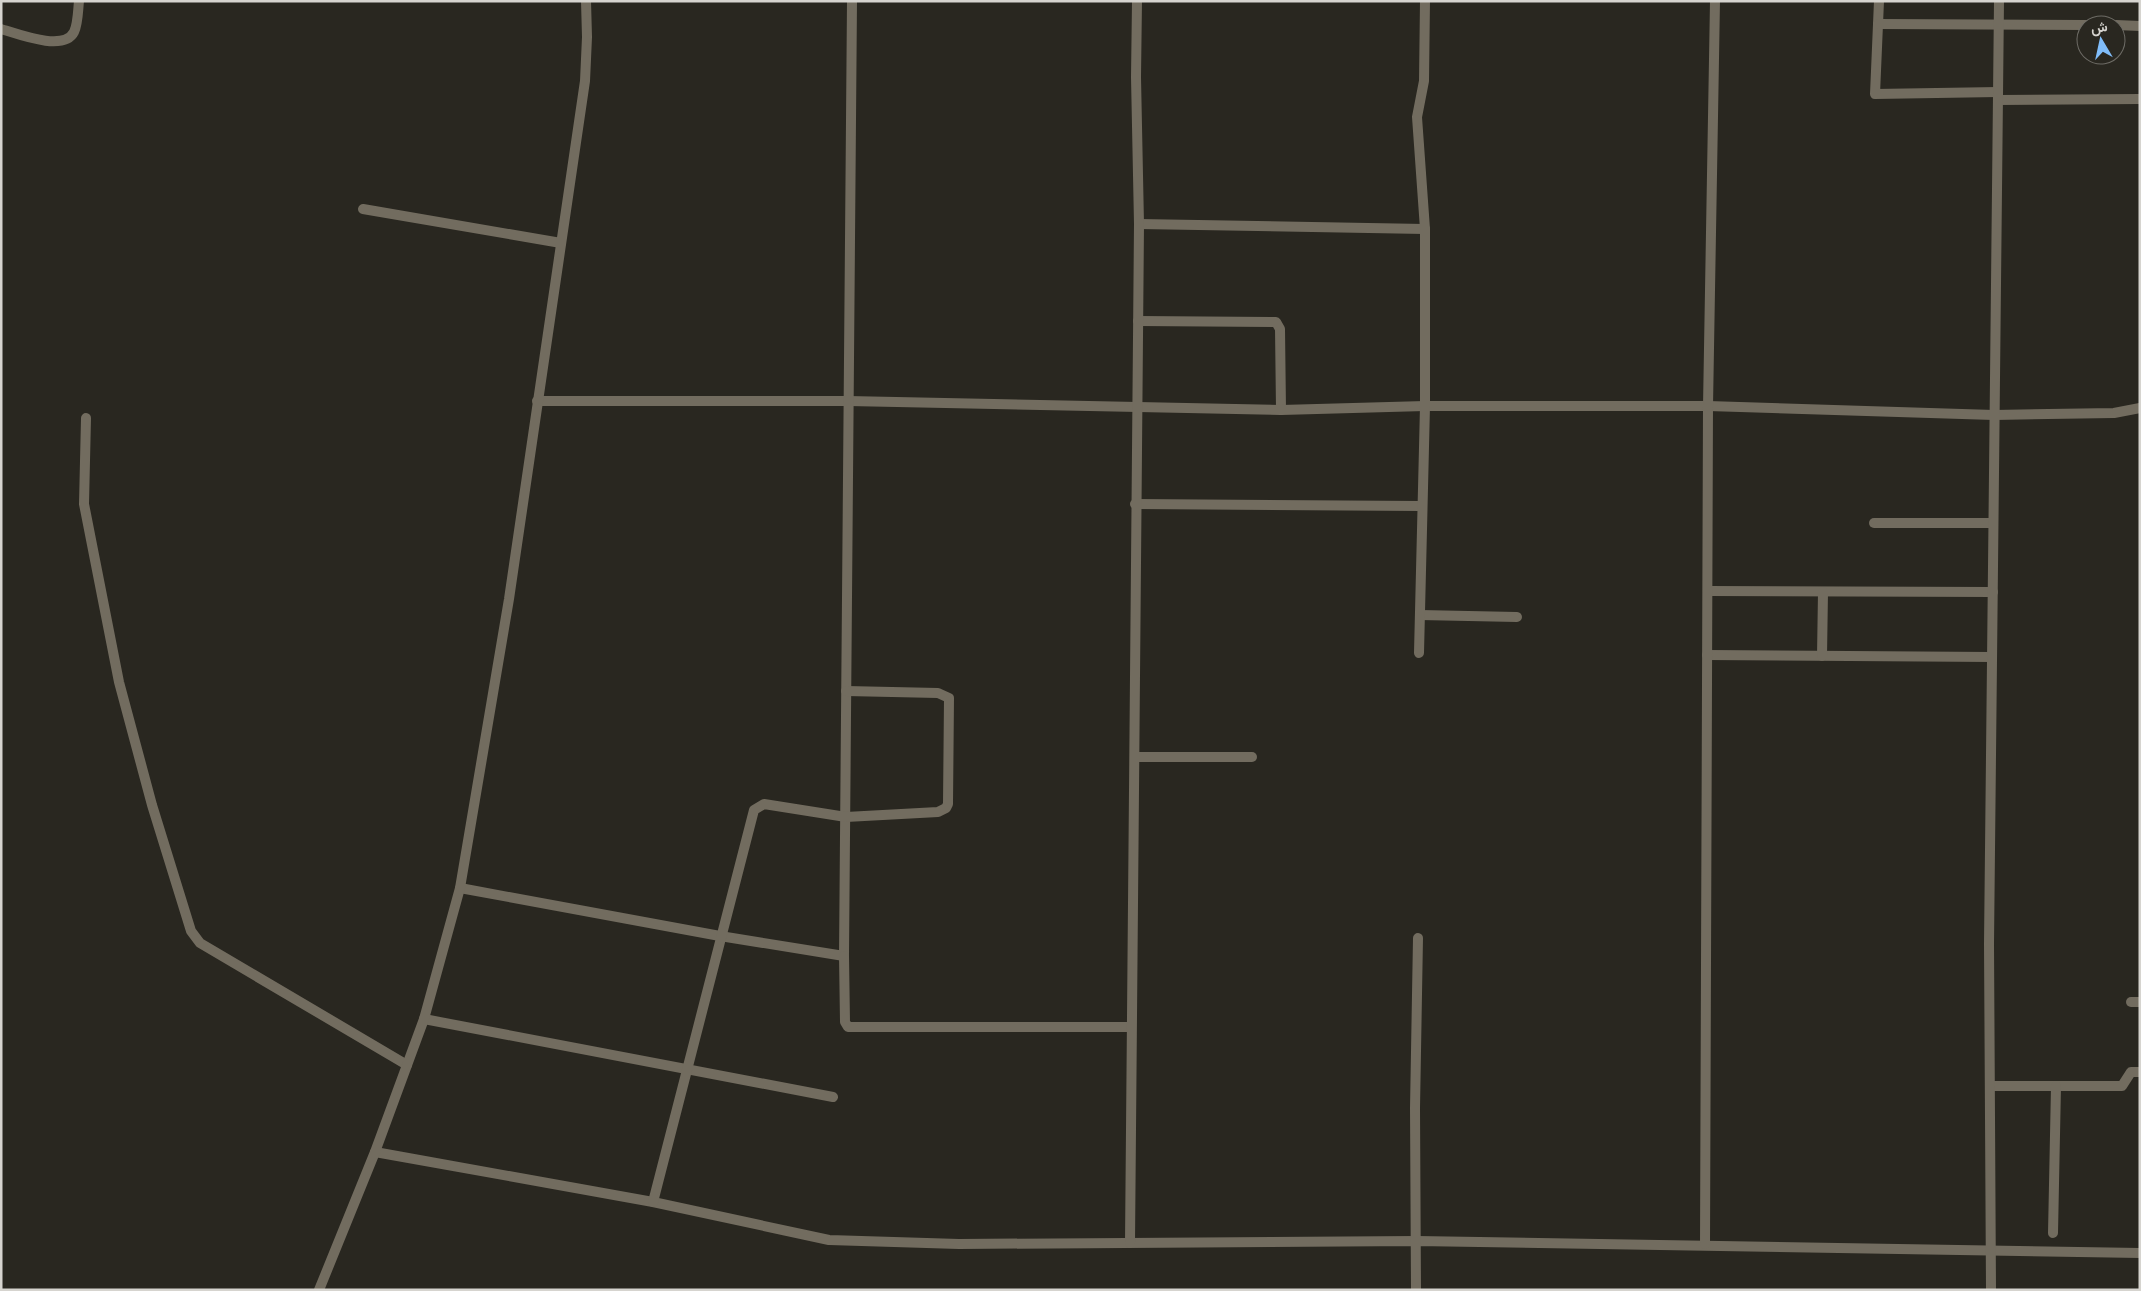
<svg xmlns="http://www.w3.org/2000/svg" width="2141" height="1291" font-family="Poppins,Vazirmatn,sans-serif">
  <style>
    .lines { fill: none; stroke-linecap: round; stroke-linejoin: round }
    .street { stroke: #726c5f; stroke-width: 10 }
  </style>
  <rect width="100%" height="100%" fill="#292720"/>
  <g class="lines">
    <g class="street">
      <polyline points="1879,1 1875,94 1998,92"/>
      <polyline points="1878,24 2086,25"/>
      <polyline points="2116,25 2140,26"/>
      <path d="M1,29C18,34 64,52 74,32C78,24 78,10 79,1"/>
      <polyline points="1998,100 2140,99"/>
      <polyline points="363,209 561,243"/>
      <polyline points="1139,224 1425,229"/>
      <polyline points="1138,321 1276,322 1280,329 1281,410"/>
      <polyline points="537,401 848,401 1281,410 1425,406 1708,406 1994,415 2114,413 2140,408"/>
      <polyline points="86,418 84,504 119,682 152,805 191,931 200,943 407,1065"/>
      <polyline points="1135,504 1421,506"/>
      <polyline points="1874,523 1993,523"/>
      <polyline points="1708,591 1993,592"/>
      <polyline points="1420,615 1517,617"/>
      <polyline points="1419,653 1425,406 1425,229 1417,117 1424,81 1425,1"/>
      <polyline points="1707,655 1992,657"/>
      <polyline points="1822,656 1823,592"/>
      <polyline points="1135,757 1252,757"/>
      <polyline points="460,888 720,936 844,956 852,1"/>
      <polyline points="844,956 845,1022 848,1027 1131,1027"/>
      <polyline points="2131,1002 2140,1002"/>
      <polyline points="424,1019 833,1097"/>
      <polyline points="1990,1086 2122,1086 2131,1072 2140,1072"/>
      <polyline points="375,1152 653,1202 829,1240 959,1244 1417,1241 2140,1253"/>
      <polyline points="653,1202 754,810 764,804 846,817 938,812 946,808 948,804 949,698 938,693 846,691"/>
      <polyline points="2053,1233 2056,1086"/>
      <polyline points="1130,1243 1139,224 1136,77 1137,1"/>
      <polyline points="1705,1244 1708,406 1715,1"/>
      <polyline points="319,1290 375,1152 424,1019 460,888 509,599 585,81 587,37 586,1"/>
      <polyline points="1416,1290 1415,1108 1418,938"/>
      <polyline points="1991,1290 1989,944 1999,1"/>
    </g>
  </g>
  <rect width="2141" height="1291" fill="none" stroke="#d6d4cf" stroke-width="5"/>
  <g transform="translate(2101 40) rotate(351)"><circle r="24" fill="#292720" stroke="#6e6c66"/>
  <path d="M0-4L9 19L0 12L-9 19Z" fill="#80bdfa"/>
  <text y="-8" font-size="14" font-weight="bold" text-anchor="middle" fill="#d6d4cf">ش</text>
  </g>
</svg>
